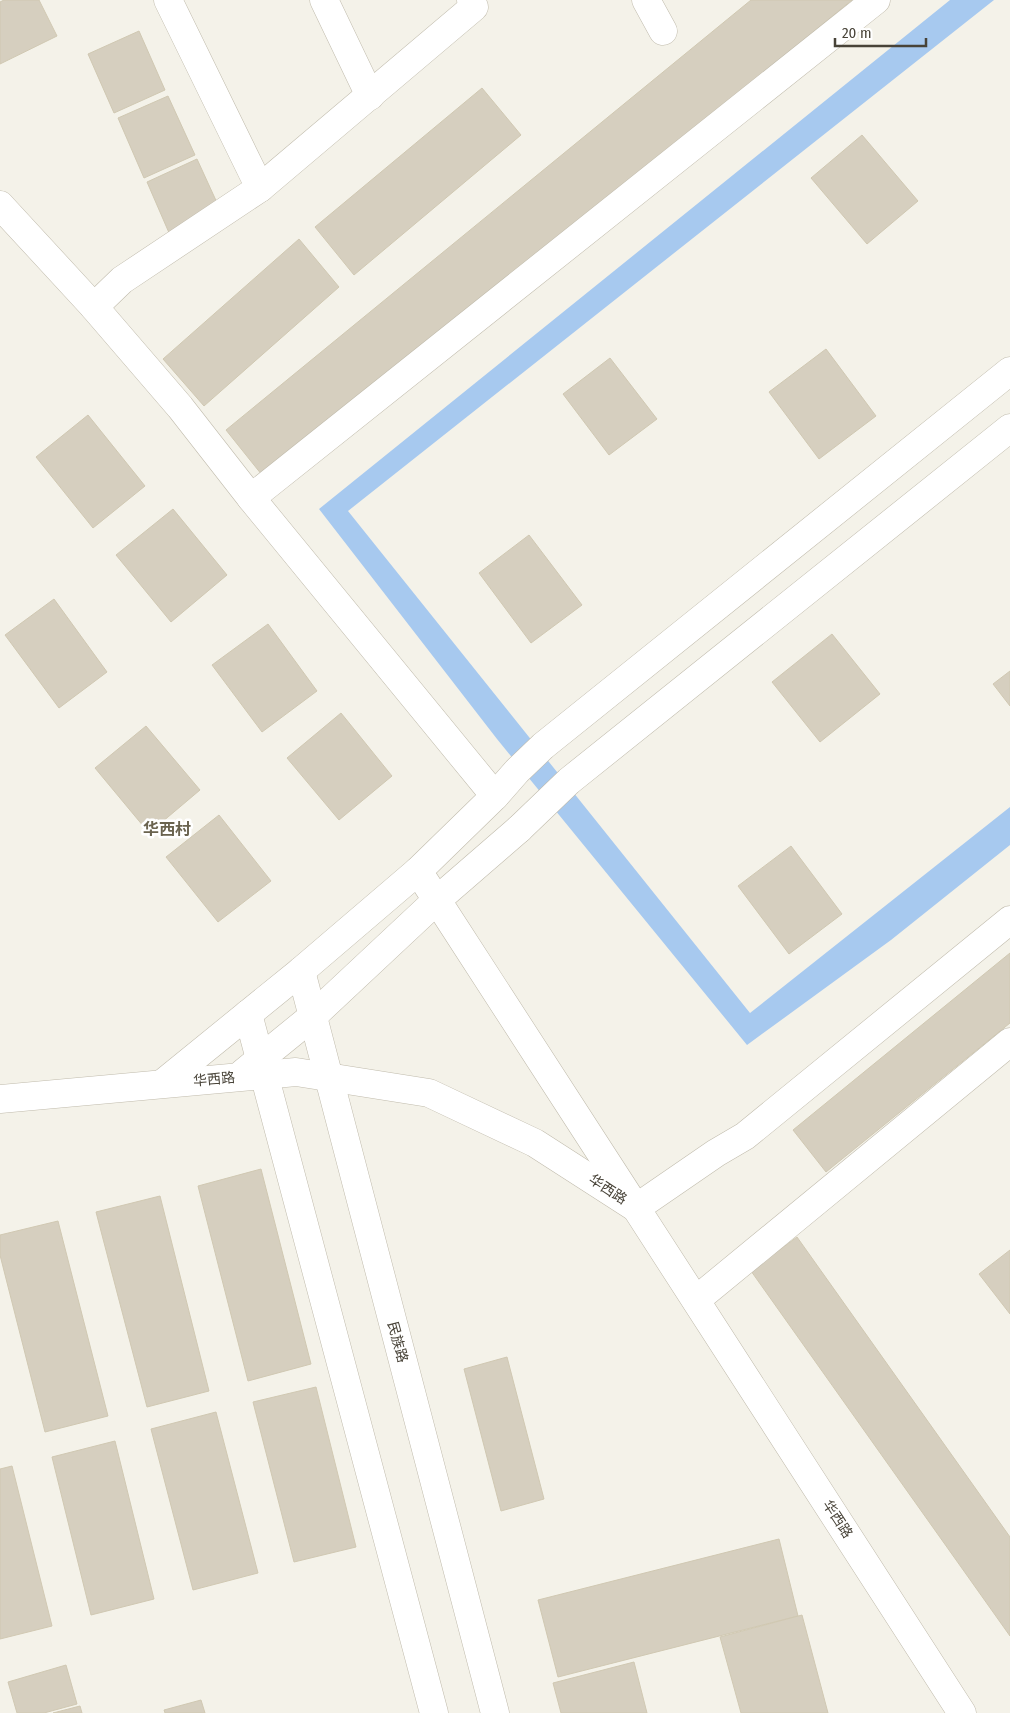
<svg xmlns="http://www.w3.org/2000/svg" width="1010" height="1713" font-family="'Fira Sans Condensed','Noto Sans SC',sans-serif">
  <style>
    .water { fill: #a7c9ef }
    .building { fill: #d6cfbf; stroke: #d0c8b2 }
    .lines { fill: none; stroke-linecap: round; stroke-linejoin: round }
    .minor-casing { stroke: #c0bbac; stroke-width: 29 }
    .tertiary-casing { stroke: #c0bbac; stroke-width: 29 }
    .minor { stroke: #fff; stroke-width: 28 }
    .tertiary { stroke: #fff; stroke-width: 28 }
    .labels { text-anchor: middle; stroke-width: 5; stroke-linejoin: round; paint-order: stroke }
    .street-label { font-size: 14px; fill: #484338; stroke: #fff }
    .quarter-label { font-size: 16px; font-weight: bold; fill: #6a634f; stroke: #fff }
  </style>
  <rect width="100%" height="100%" fill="#f4f2e9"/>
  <polygon class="water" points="950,0 994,0 348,511 750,1013 1010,807 1010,845 891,940 747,1045 497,739 319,509"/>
  <g class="building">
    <polygon points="4,0 39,0 57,36 0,64 0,2"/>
    <polygon points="751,0 852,0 266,480 226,430"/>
    <polygon points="139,31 165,90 114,113 88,54"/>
    <polygon points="482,88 521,135 354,275 315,227"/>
    <polygon points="168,96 195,155 144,178 118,118"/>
    <polygon points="862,135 918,201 867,244 811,178"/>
    <polygon points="197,159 224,218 173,242 147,182"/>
    <polygon points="299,239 339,287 204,406 163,359"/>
    <polygon points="826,349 876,416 819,459 769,392"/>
    <polygon points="610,358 657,419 609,455 563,394"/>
    <polygon points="88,415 145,486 93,528 36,457"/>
    <polygon points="173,509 227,575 171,622 116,555"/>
    <polygon points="529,535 582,605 531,643 479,573"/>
    <polygon points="54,599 107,672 59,708 5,635"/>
    <polygon points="268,624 317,691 262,732 212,665"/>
    <polygon points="832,634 880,694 820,742 772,682"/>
    <polygon points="1010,671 1010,706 993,684"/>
    <polygon points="341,713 392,776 339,820 287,758"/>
    <polygon points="146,726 200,790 149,833 95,768"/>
    <polygon points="219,815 271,881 218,922 166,857"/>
    <polygon points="791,846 842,914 789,954 738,886"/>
    <polygon points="1010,953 1010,1023 826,1172 793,1130"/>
    <polygon points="261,1169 311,1364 248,1381 198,1186"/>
    <polygon points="160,1196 209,1391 147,1407 96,1212"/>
    <polygon points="58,1221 108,1416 45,1432 0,1255 0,1235"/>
    <polygon points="797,1237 1010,1537 1010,1636 751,1271"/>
    <polygon points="1010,1250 1010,1314 979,1274"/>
    <polygon points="507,1357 544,1499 501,1511 464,1369"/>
    <polygon points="316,1387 356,1547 294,1562 253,1402"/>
    <polygon points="216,1412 258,1573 193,1590 151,1429"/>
    <polygon points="115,1441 154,1599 91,1615 52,1457"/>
    <polygon points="12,1466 52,1626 0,1639 0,1469"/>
    <polygon points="779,1539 798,1616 558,1677 538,1600"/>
    <polygon points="802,1615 828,1713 741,1713 720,1637"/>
    <polygon points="634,1662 647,1713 561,1713 553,1683"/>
    <polygon points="66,1665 77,1704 44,1713 17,1713 8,1682"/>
    <polygon points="201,1700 205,1713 165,1713 164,1710"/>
    <polygon points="80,1706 82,1713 53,1713"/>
  </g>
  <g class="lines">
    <g class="minor-casing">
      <g id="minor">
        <polyline points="168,0 260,188"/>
        <polyline points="324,0 370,96"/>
        <polyline points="646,0 663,31"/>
        <polyline points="0,205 94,307 180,407 251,498 495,796 418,871 301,971 163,1083"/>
        <polyline points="94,307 122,280 260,188 474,7 471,0"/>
        <polyline points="251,498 876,0"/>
        <polyline points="243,1073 313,1016 437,900 519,829"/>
        <polyline points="636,1208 716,1153 745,1136 1010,920"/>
        <polyline points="696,1300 1010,1042"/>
      </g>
    </g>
    <g class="tertiary-casing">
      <g id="tertiary">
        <polyline points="495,796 517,771 543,746 1010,371"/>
        <polyline points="519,829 569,781 1010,428"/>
        <polyline points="418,871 631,1200"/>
        <polyline points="301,971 495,1713"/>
        <polyline points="248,1014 434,1713"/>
        <polyline points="0,1099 296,1072 429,1093 535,1143 636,1208 962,1713"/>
      </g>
    </g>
    <use href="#minor" class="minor"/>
    <use href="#tertiary" class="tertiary"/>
  </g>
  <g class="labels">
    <g class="street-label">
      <text transform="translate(214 1079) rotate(-5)" y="5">华西路</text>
      <text transform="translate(608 1189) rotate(33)" y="5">华西路</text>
      <text transform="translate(398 1342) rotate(75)" y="5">民族路</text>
      <text transform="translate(838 1519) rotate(57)" y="5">华西路</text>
    </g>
    <g class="quarter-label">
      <text x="167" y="835">华西村</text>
    </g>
  </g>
  <path d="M835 38v8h91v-8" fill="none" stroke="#484338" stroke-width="2.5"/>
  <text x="842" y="38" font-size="15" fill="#484338" stroke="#ffffff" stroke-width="4" paint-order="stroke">20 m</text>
</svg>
